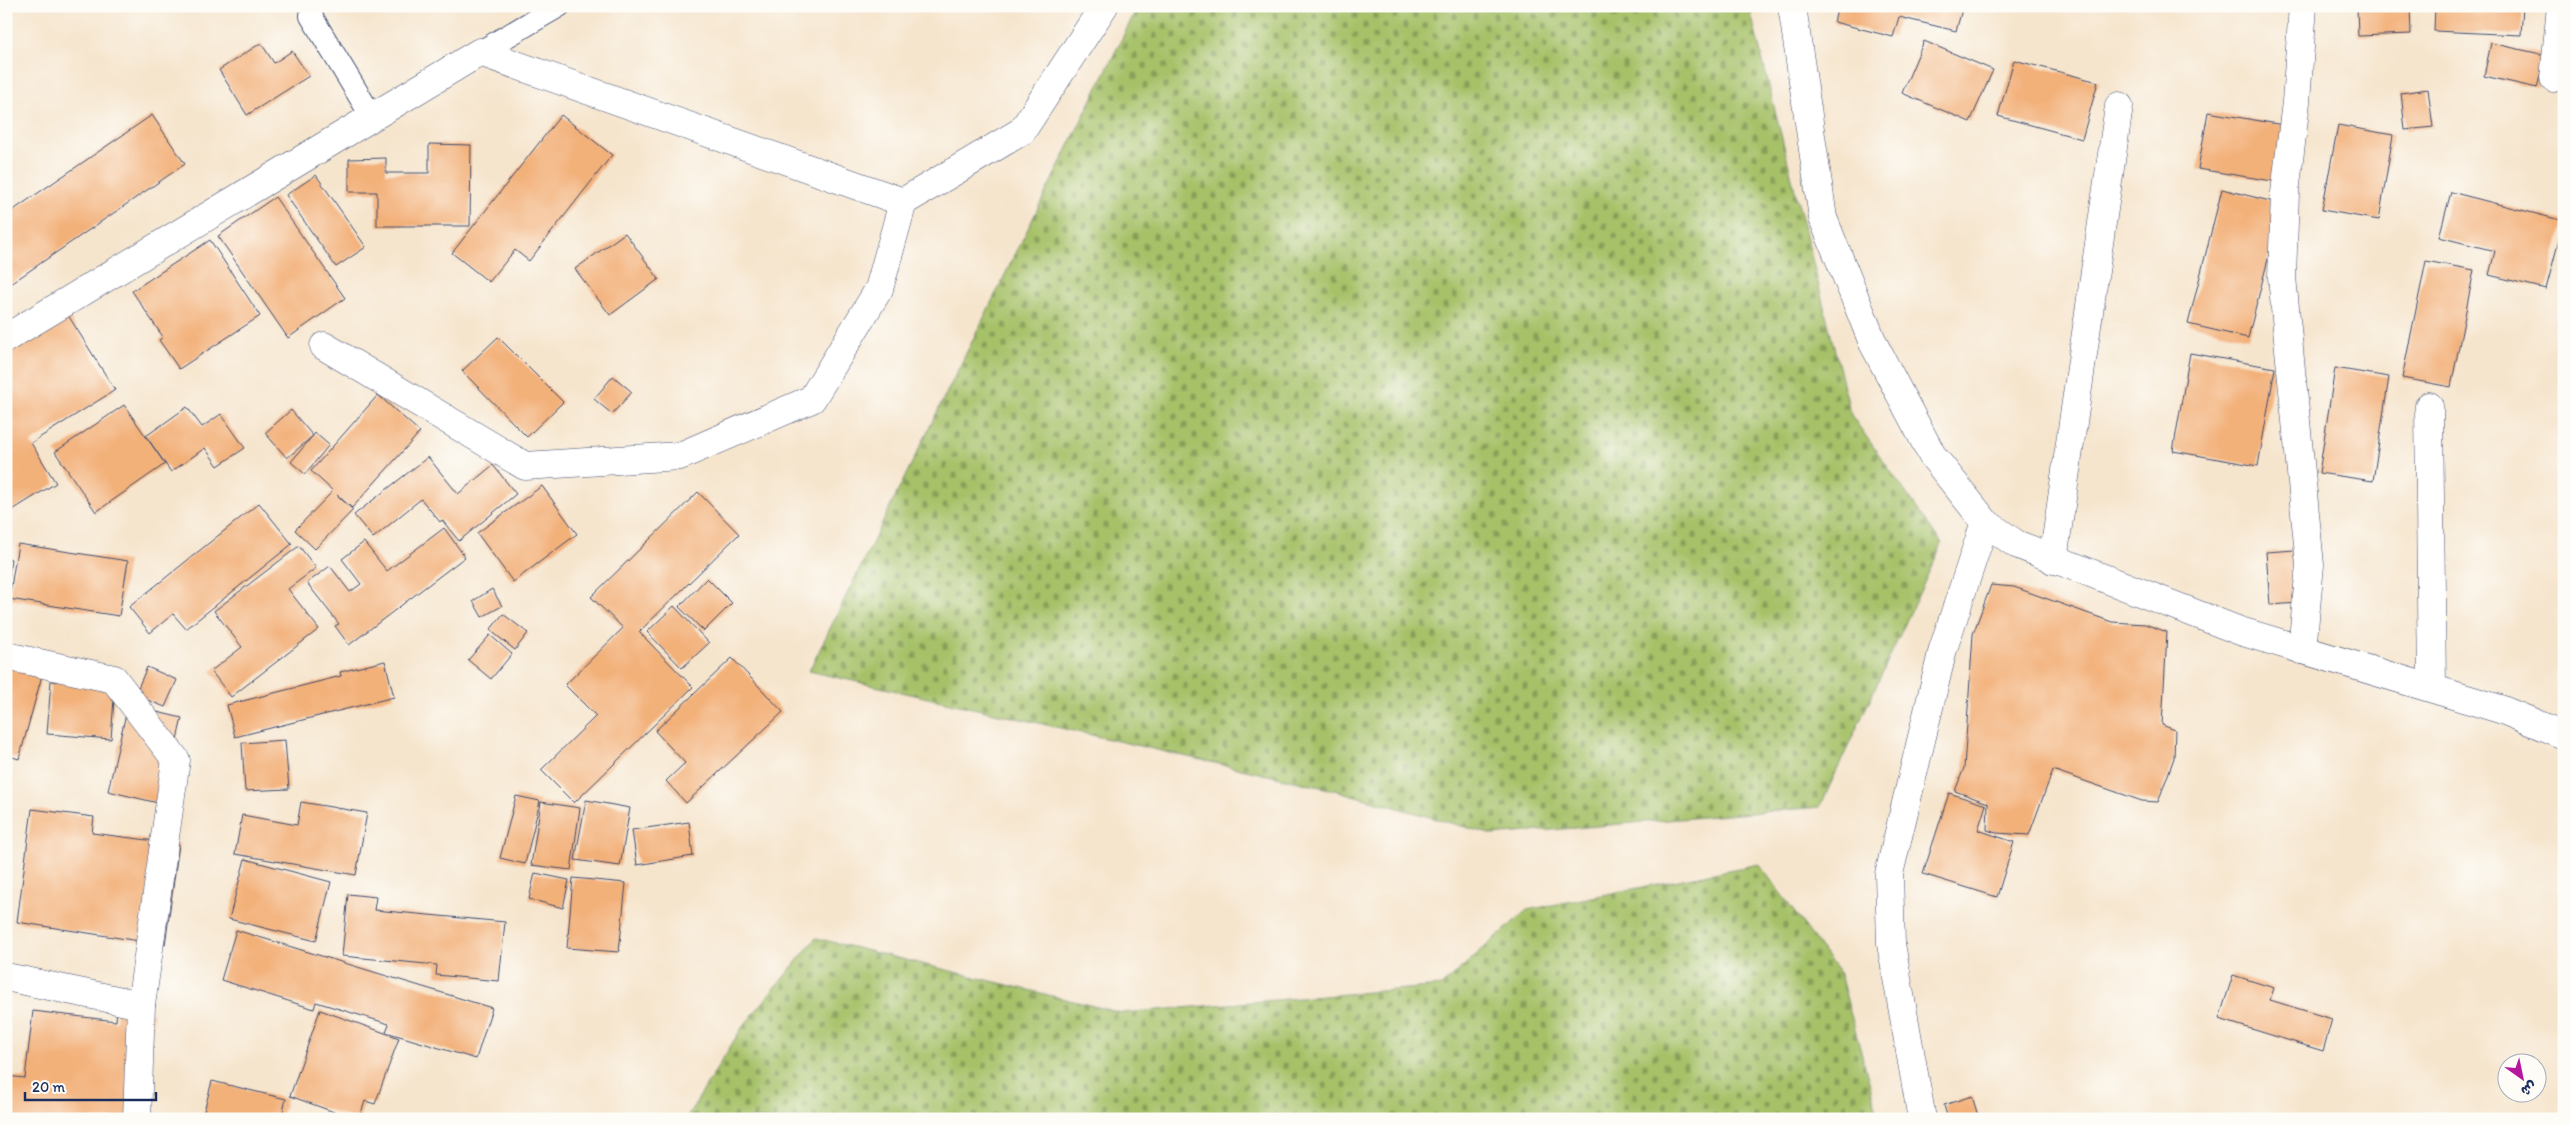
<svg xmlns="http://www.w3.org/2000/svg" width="2570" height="1125" font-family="Itim,'Playpen Sans Arabic',sans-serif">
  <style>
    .cemetery { fill: url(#cemetery-stones); stroke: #607863 }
    .building { fill: #f3b17a }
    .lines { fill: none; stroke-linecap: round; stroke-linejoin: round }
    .service-casing { stroke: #3c4a6f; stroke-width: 24 }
    .minor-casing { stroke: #3c4a6f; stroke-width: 29 }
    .service { stroke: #fff; stroke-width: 22 }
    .minor { stroke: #fff; stroke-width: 28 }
  </style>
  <defs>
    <pattern id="cemetery-stones" width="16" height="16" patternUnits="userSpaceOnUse" patternTransform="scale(1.25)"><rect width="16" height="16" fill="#a6c168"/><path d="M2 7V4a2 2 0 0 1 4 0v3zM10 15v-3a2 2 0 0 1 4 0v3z" fill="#869d59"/></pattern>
  </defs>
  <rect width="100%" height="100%" fill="#fdfcf7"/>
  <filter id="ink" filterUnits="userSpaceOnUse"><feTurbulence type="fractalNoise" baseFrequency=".02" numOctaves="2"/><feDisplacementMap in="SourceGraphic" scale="10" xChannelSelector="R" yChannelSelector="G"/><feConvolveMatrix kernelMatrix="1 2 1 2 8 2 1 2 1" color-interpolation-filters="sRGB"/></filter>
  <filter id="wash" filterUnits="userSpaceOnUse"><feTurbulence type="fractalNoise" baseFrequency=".0096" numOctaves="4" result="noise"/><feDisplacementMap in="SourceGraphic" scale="20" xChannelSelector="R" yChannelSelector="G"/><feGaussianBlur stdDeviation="1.12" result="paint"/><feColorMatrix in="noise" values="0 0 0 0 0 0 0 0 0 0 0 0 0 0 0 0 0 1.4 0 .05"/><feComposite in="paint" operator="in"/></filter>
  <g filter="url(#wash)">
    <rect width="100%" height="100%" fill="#f6e5cd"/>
    <g class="cemetery">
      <polygon points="1138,6 1749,6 1851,415 1942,544 1820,807 1493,835 1338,791 809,671"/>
      <polygon points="1759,864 1840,974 1879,1119 686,1119 741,1029 816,938 1122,1013 1441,986 1527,910"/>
    </g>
    <g id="blocks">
      <g class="building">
        <polygon points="1838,6 1963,6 1956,31 1899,17 1893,37 1834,22"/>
        <polygon points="2357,6 2410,6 2411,34 2358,36"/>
        <polygon points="2435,6 2523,6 2521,35 2434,31"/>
        <polygon points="1924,41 1993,70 1970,122 1902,93"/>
        <polygon points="261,43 274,63 292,51 309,76 247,115 219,70"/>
        <polygon points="2491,43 2545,55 2537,88 2484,76"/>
        <polygon points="2014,60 2098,82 2082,139 1998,116"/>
        <polygon points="2428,89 2433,127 2405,130 2401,93"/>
        <polygon points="2208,112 2295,127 2285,183 2198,169"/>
        <polygon points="152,115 185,164 6,287 6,215"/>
        <polygon points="561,115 612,155 529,261 515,250 489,282 452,253"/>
        <polygon points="2338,125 2393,135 2379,220 2322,210"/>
        <polygon points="429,144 471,145 470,226 377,226 377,192 349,192 349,159 386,158 386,173 429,173"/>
        <polygon points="316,175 366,247 336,267 286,195"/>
        <polygon points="2222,189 2282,204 2248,338 2188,324"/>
        <polygon points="2451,192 2564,221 2546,289 2489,275 2495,251 2439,237"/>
        <polygon points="275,197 345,298 288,338 218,236"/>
        <polygon points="625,233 659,279 610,315 575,269"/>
        <polygon points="210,240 260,316 179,369 159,340 163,337 132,291"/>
        <polygon points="2426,261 2474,270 2451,387 2402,378"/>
        <polygon points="68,315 115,390 31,443 56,483 6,514 6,353"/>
        <polygon points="498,337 563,402 527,437 462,371"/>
        <polygon points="2190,353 2275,368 2258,466 2173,451"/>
        <polygon points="2335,368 2389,377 2373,481 2319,473"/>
        <polygon points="613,376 632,392 612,414 594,399"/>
        <polygon points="378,395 420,432 352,508 337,495 353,510 315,549 295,530 333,491 311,471"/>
        <polygon points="124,405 165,464 96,512 55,452"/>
        <polygon points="187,407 202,427 221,414 245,448 218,466 205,448 171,472 146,436"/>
        <polygon points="291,410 313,436 287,458 265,433"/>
        <polygon points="315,433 329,445 305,474 291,462"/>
        <polygon points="428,457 458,494 493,465 516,494 459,541 442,520 440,522 421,499 373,538 354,515"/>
        <polygon points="542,486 577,534 513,582 477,533"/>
        <polygon points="698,492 739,534 639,632 693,687 574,803 541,770 596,716 565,685 623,628 591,597"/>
        <polygon points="259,503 292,544 186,629 173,614 150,633 129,607"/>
        <polygon points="444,528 465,557 349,645 335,626 339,624 307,583 330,566 350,592 361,584 342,559 364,542 387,571"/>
        <polygon points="18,544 128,561 119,616 9,599"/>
        <polygon points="299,546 316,568 288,589 319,629 231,697 211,671 242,647 214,611"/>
        <polygon points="2310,549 2314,602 2270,605 2266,552"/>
        <polygon points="6,558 11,559 7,590 6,590"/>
        <polygon points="707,578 732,603 704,631 679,607"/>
        <polygon points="1991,585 2014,587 2112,622 2145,624 2167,632 2162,725 2175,730 2174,758 2158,802 2142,801 2053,770 2029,835 1996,833 1987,830 1988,803 1955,791 1964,768 1973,634"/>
        <polygon points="492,589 502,606 482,617 473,601"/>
        <polygon points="674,606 709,643 682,668 647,632"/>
        <polygon points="503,614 528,633 515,650 490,630"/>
        <polygon points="490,635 512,654 491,679 468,660"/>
        <polygon points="6,649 46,661 19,759 6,755"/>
        <polygon points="732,658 783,712 686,803 666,781 685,763 655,731"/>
        <polygon points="385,661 394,697 235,737 227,705 341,676 340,672"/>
        <polygon points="147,667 177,680 165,707 135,695"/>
        <polygon points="51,681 115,685 111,739 47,734"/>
        <polygon points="128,705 182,718 162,804 108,791"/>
        <polygon points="285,740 289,789 245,791 242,743"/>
        <polygon points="1949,793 1986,805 1978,830 2014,842 1997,897 1923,874"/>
        <polygon points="516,796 540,801 525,864 500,858"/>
        <polygon points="586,800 630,808 620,866 575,860"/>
        <polygon points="301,802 367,813 356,875 235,854 242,815 297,825"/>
        <polygon points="541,802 580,808 571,870 531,865"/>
        <polygon points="32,809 94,817 92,833 179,844 165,945 17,922"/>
        <polygon points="689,822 693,856 637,865 632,830"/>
        <polygon points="6,829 11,830 7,858 6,858"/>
        <polygon points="245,859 331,882 316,941 229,919"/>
        <polygon points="535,873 569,880 563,908 529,899"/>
        <polygon points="573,878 626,883 619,952 567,948"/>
        <polygon points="348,894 376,897 374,910 505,922 499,981 436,975 437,965 342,956"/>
        <polygon points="236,930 492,1008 476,1059 386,1032 389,1024 316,1002 314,1009 221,980"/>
        <polygon points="2233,975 2274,988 2270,1000 2332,1019 2323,1051 2219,1019"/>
        <polygon points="117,1009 153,1013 141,1119 6,1119 6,1076 25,1078 33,1011 116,1021"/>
        <polygon points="320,1010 399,1038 375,1104 365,1101 359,1119 353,1119 290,1096"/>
        <polygon points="6,1019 9,1019 8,1032 6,1032"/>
        <polygon points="212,1081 286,1099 281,1119 202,1119"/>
        <polygon points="1972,1096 1979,1119 1948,1119 1944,1105"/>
      </g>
    </g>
  </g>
  <g filter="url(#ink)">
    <use href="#blocks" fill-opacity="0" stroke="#3c4a6f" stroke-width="1"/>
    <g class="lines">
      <g class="service-casing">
        <g id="service">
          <polyline points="312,6 311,16 372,117"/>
          <polyline points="480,52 559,6"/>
        </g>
      </g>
      <g class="minor-casing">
        <g id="minor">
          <polyline points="1792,6 1823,218 1873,343 1932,455 1985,522 2016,544 2240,631 2500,709 2564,735"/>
          <polyline points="2554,78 2561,6"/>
          <polyline points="6,338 480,52 903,202 1022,131 1104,6"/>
          <polyline points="324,346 525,466 680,456 812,399 879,289 903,202"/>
          <polyline points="2429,406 2432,688"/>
          <polyline points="2053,560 2119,106"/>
          <polyline points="2302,650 2310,565 2282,277 2285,193 2296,102 2303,6"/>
          <polyline points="6,656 114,679 176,760 141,1005 137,1119"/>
          <polyline points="6,977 141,1005"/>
          <polyline points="1922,1119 1891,944 1889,874 1943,649 1985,522"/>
        </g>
      </g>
      <use href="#service" class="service"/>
      <use href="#minor" class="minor"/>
    </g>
  </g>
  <rect width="2570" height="1125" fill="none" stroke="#fdfcf7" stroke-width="25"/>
  <g transform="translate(2522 1078) rotate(147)"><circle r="24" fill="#fdfcf7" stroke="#a3aaba"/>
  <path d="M0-4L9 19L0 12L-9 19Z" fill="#b5179e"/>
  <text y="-8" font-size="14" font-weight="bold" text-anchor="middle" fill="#1b2f5e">ش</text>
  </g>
  <path d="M25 1092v8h131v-8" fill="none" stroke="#1b2f5e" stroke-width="2.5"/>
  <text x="32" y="1092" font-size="15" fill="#1b2f5e" stroke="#fdfcf7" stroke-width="4" paint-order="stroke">20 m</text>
</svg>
